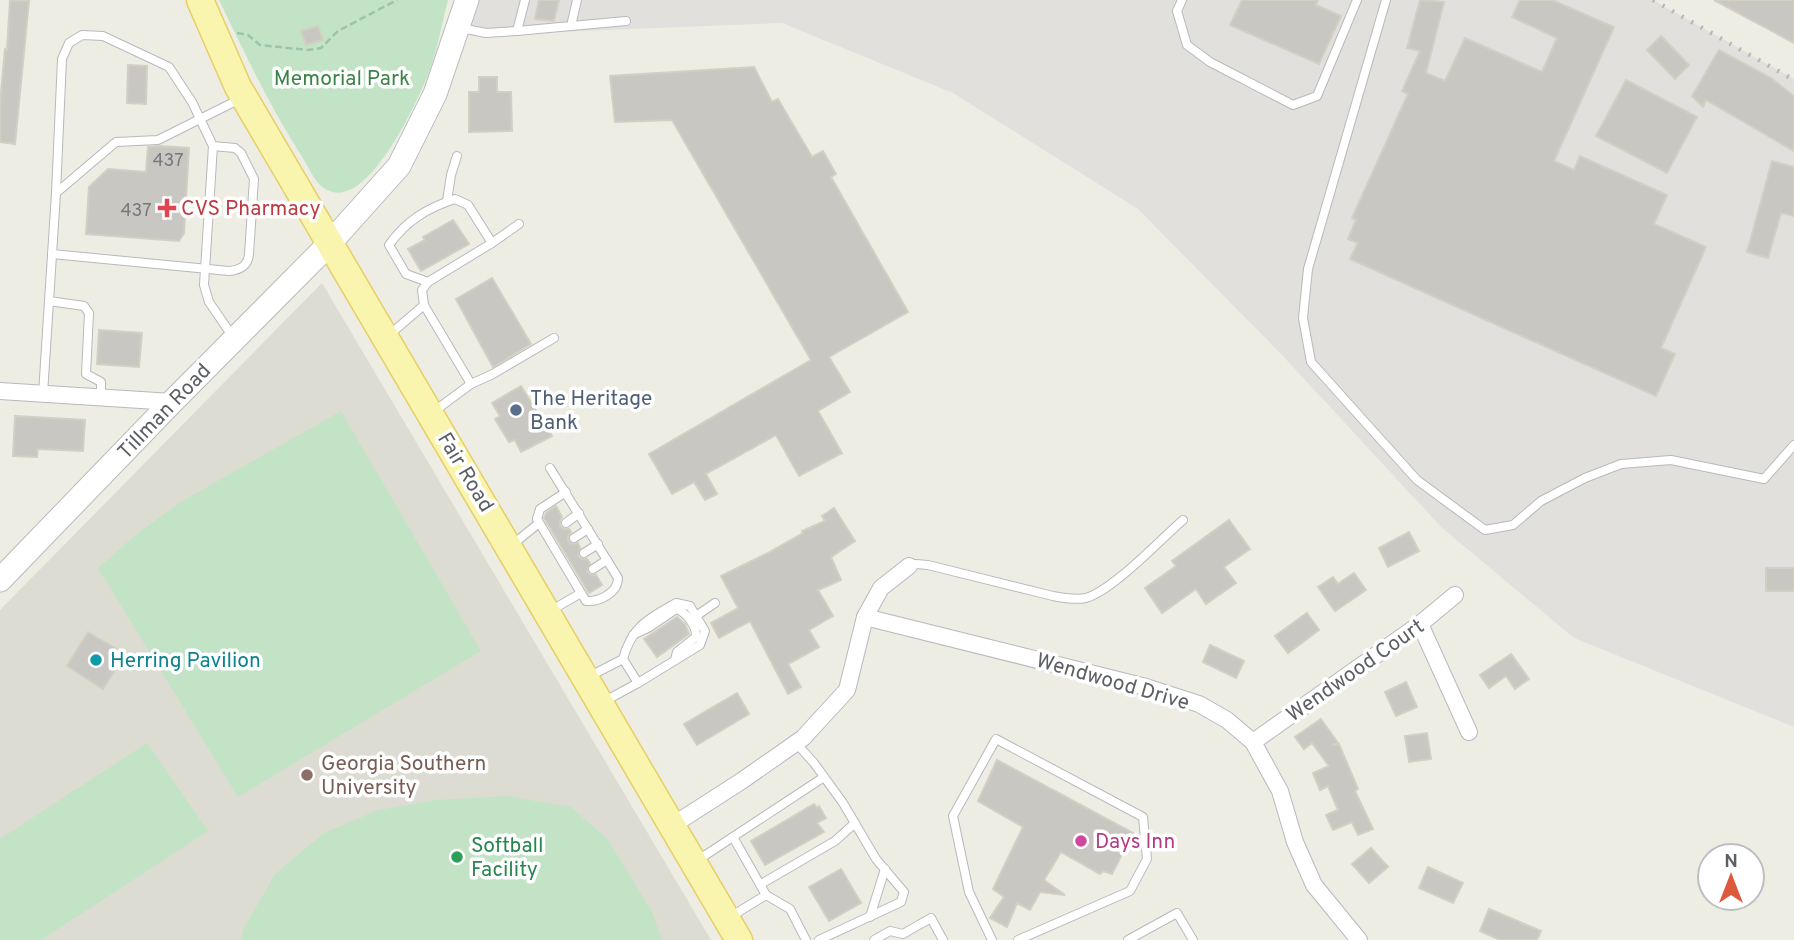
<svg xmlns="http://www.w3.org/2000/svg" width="1794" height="940" font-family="Overpass,sans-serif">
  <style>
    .industrial { fill: #e1e0dc }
    .education { fill: #dddcd3 }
    .green { fill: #c3e3c6 }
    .building { fill: #c9c7c2; stroke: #d2cfc3; stroke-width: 2 }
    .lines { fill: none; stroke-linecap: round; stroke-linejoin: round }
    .lane-casing { stroke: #b7b9bd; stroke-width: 10 }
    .street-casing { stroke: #b7b9bd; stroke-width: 18 }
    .secondary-casing { stroke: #b8babf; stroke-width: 25 }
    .primary-casing { stroke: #e7cf65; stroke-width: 29 }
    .path { stroke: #9cc4ab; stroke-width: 2.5; stroke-dasharray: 7 3.5; stroke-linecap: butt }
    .lane { stroke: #fff; stroke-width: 8 }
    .street { stroke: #fff; stroke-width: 16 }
    .secondary { stroke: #fff; stroke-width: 23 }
    .primary { stroke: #f9f4ae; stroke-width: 26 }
    .rail { stroke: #b5b6b6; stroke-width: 4.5; stroke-dasharray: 2 9; stroke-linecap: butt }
    .health-dot { fill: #e0444e; stroke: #fff; stroke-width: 2.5 }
    .service-dot { fill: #5c6f8a; stroke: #fff; stroke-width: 2.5 }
    .culture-dot { fill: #0f9aa8; stroke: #fff; stroke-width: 2.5 }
    .education-dot { fill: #8d6e63; stroke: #fff; stroke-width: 2.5 }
    .hotel-dot { fill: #d1479c; stroke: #fff; stroke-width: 2.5 }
    .leisure-dot { fill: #2e9e5b; stroke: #fff; stroke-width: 2.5 }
    .labels { text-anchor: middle; stroke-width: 7; stroke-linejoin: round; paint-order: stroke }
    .number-label { font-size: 18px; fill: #77797c }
    .park-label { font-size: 21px; fill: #3c8347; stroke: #fff }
    .health-label { font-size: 21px; fill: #be3a42; stroke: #fff; text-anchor: start }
    .service-label { font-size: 21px; fill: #4e5e75; stroke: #fff; text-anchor: start }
    .street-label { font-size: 21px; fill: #5c5f64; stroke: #fff }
    .culture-label { font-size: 21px; fill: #0d838f; stroke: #fff; text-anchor: start }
    .education-label { font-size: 21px; fill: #785e54; stroke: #fff; text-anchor: start }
    .hotel-label { font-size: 21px; fill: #b23c85; stroke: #fff; text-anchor: start }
    .leisure-label { font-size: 21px; fill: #27864d; stroke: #fff; text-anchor: start }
  </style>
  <rect width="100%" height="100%" fill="#eeede4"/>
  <polygon class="industrial" points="467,0 1653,0 1794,79 1794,727 1574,638 1441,527 1282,355 1138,209 953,93 782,23 456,36"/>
  <polygon class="education" points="322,283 711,940 0,940 0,610"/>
  <g class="green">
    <path d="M219,0H448C441,27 436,57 425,82C413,109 362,221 321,186C313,179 307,164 301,155C269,106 245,53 219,0Z"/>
    <polygon points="341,411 481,651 238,797 98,568 139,532 184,500"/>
    <polygon points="147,743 208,831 41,940 0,940 0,839"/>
    <polygon points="507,796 571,807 608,840 652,912 662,940 241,940 243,930 275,874 324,833 378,810 436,800"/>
  </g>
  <g class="building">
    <polygon points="10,0 29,1 15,144 0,142 0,103 5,49 7,50"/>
    <polygon points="539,0 559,0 554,21 535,19"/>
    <polygon points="1242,0 1318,0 1316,5 1341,16 1319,64 1230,25"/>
    <polygon points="1420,0 1444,2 1426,73 1445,81 1465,38 1542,72 1557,38 1512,17 1520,0 1552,0 1614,27 1554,161 1574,170 1580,156 1667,195 1654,224 1706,247 1661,348 1675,354 1656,396 1350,259 1358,243 1348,239 1356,220 1352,218 1408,94 1402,91 1420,51 1407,48"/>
    <polygon points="1714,0 1794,0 1794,43"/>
    <polygon points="318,26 323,40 306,45 301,31"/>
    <polygon points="1661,36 1689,65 1675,79 1647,50"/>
    <polygon points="1719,50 1771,78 1794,96 1794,151 1706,100 1703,107 1692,96"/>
    <polygon points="128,65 147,66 146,104 127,103"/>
    <polygon points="754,67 772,102 778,99 812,157 823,151 836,174 831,177 908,312 829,357 850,392 818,411 842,453 799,476 776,435 706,474 717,494 705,500 694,482 672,494 649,454 811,360 672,120 615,122 610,76"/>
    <polygon points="479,77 497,77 497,92 511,92 512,131 469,132 469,92 479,92"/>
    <polygon points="1626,80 1697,117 1667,173 1596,136"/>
    <polygon points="161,146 189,148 184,233 179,241 86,234 89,187 108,169 146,172 148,147"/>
    <polygon points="1772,161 1794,167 1794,216 1781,213 1768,258 1747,252"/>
    <polygon points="453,220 469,244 421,271 408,249 425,240 423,237"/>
    <polygon points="492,278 531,344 493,367 456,299"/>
    <polygon points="99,330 142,333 139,367 97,364"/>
    <polygon points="521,386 552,436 521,452 515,440 509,442 495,419 500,416 492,403"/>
    <polygon points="15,416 85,420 83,451 38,449 37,457 13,456"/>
    <polygon points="556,506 562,517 560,521 560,526 564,529 569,529 571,532 568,536 568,541 572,544 578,543 580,548 578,556 582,559 587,559 590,563 587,572 591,575 596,575 602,585 589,593 544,518 546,513"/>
    <polygon points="834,508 855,541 831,557 841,580 818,590 833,616 809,630 819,647 788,664 801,687 788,694 750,621 719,638 711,623 738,608 721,576 766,554 803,533 802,531 825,521 822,516"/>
    <polygon points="1229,520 1250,549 1224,567 1236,583 1206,604 1196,589 1162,613 1145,588 1176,566 1172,561"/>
    <polygon points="1409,532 1419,551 1388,567 1379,548"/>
    <rect x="1766" y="568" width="28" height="23"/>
    <polygon points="1354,573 1366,590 1335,611 1318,587 1333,577 1338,584"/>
    <polygon points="1307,613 1319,630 1288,653 1275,636"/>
    <polygon points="677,617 685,624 689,634 657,657 644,639"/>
    <polygon points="88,632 125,654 103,689 67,666"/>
    <polygon points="1210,645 1244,661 1236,678 1203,662"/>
    <polygon points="1511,654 1529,679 1515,689 1506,676 1489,688 1480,675"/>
    <polygon points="1406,682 1417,707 1396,716 1385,692"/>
    <polygon points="737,693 749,714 697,745 684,724"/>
    <polygon points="1321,719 1338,743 1332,745 1339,744 1358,789 1355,791 1373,829 1358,835 1352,822 1333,830 1326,815 1338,810 1328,786 1320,790 1313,773 1329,766 1312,743 1304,749 1295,737"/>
    <polygon points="1427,733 1431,759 1409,762 1405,736"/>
    <polygon points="997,760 1133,833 1112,874 1103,871 1100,874 1061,852 1044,880 1065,895 1040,892 1030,910 1017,903 1007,927 990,918 1004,897 993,889 1023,827 978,801"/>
    <polygon points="814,804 817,808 819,806 826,818 817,823 824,832 765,865 751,841"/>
    <polygon points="1371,848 1388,867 1369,883 1352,864"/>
    <polygon points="1428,867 1463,883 1453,903 1419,888"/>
    <polygon points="841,869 861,903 829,921 809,887"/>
    <polygon points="1489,909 1541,931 1537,940 1500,940 1480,931"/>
  </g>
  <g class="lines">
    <g class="lane-casing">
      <g id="lane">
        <polyline points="1182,0 1177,11 1187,45 1210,62 1293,105 1317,96 1357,0"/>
        <polyline points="1386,0 1308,269 1303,318 1311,362 1417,480 1485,530 1513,525 1541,501 1585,478 1621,464 1671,460 1764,479 1794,445"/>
        <polyline points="571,26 626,21"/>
        <polyline points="461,28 486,33 517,31 525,0"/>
        <polyline points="517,31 571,26 577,0"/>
        <polyline points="56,193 62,59 69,43 82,35 103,36 169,67 192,102 213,146 204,285 209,302 233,337"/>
        <polyline points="447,201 451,175 457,156"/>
        <polyline points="492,243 519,224"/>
        <path d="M52,254L229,271C240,270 248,266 249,254L254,179L241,153L235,148L213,146"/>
        <polyline points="49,301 84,306 89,313 86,374 101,382 101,397"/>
        <path d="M424,305L422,290L428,282L492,243L468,205L455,199C427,208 406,221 389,245L406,274L428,282"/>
        <polyline points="388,336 424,305 471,384 433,412"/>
        <polyline points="471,384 493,374 554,338"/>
        <polyline points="43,394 56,193 116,142 158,140 240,99"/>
        <polyline points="566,492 540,509 537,519 581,593"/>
        <polyline points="566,523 579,513"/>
        <polyline points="574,538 588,529"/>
        <polyline points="512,545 539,523"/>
        <polyline points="584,553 598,544"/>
        <path d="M909,566L916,564L928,565L1053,596C1064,598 1075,600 1086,598C1112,591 1161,539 1183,520"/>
        <polyline points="593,569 607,560"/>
        <path d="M550,611L581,593L586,601C599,602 618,593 618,578L550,468"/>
        <polyline points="696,616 715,603"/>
        <path d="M633,635L648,628L676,609C686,612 697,626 696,637L677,652L675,660"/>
        <polyline points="623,659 638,683"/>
        <path d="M590,676L623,659C632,626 648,619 676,603L690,606L705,631L700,645L638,683L603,702"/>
        <polyline points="796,743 814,763 843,803 876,859 904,892 901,902 819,940"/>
        <polyline points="698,860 824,777"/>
        <polyline points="761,884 835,841 855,823"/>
        <polyline points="766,895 790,909 806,940"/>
        <polyline points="730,917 766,895 733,837"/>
        <polyline points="870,917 885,869"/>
        <polyline points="874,940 890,931 903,934 931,918 943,940"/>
        <polyline points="992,940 969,892 953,816 996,739 1143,817 1147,859 1130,891 1018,940"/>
        <polyline points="1128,940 1177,913 1193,940"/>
      </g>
    </g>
    <g class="street-casing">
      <g id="street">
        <polyline points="0,391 172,402"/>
        <polyline points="865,617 1146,687 1199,704 1227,720 1253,742 1280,791 1295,842 1314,885 1359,940"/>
        <polyline points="1420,624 1469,732"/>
        <polyline points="1253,742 1420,624 1455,595"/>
        <polyline points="673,825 740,782 803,738 847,690 865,617 881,588 909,566"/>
      </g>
    </g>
    <g class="secondary-casing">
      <polyline id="secondary" points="0,580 172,402 330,243 399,166 435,94 467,0"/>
    </g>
    <g class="primary-casing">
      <polyline id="primary" points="200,0 238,87 739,940"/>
    </g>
    <polyline class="path" points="237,33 248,35 260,45 308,50 321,48 338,31 397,0"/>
    <use href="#lane" class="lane"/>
    <use href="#street" class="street"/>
    <use href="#secondary" class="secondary"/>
    <use href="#primary" class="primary"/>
    <polyline class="rail" points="1653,0 1794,80"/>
  </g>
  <path class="health-dot" d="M163.5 197.5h7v7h7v7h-7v7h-7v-7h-7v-7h7z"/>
  <circle class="service-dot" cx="516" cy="410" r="7"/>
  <circle class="culture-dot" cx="96" cy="660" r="7"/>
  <circle class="education-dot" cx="307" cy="775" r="7"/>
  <circle class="hotel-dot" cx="1081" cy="841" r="7"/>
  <circle class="leisure-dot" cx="457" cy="857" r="7"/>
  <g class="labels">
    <g class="number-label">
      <text x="168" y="166">437</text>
      <text x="136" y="216">437</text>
    </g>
    <g class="park-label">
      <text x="342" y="85">Memorial Park</text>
    </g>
    <g class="health-label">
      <text x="181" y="215">CVS Pharmacy</text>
    </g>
    <g class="service-label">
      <text x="530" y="405">The Heritage<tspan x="530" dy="24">Bank</tspan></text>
    </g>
    <g class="street-label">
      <text transform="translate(164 411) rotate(-46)" y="7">Tillman Road</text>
      <text transform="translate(466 472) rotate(59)" y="7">Fair Road</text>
      <text transform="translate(1355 670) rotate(-35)" y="7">Wendwood Court</text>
      <text transform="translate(1113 681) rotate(16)" y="7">Wendwood Drive</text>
    </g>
    <g class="culture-label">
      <text x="110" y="667">Herring Pavilion</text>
    </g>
    <g class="education-label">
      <text x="321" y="770">Georgia Southern<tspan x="321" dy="24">University</tspan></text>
    </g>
    <g class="hotel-label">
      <text x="1095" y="848">Days Inn</text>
    </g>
    <g class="leisure-label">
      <text x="471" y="852">Softball<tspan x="471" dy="24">Facility</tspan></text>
    </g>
  </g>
  <g transform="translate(1731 877)"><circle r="33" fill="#ffffff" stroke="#bebfc1" stroke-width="2"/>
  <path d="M0-5L12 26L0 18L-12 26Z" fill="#dc593c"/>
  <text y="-10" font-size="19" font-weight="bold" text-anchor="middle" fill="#5c5f64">N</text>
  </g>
</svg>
